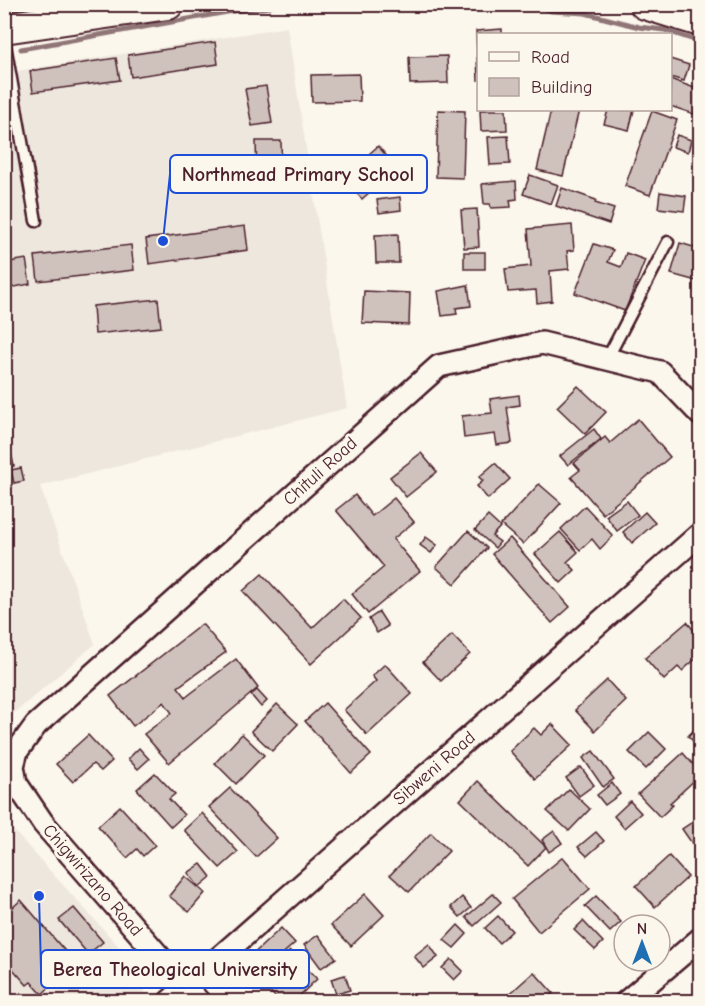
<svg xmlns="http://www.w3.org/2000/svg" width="705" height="1006" font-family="'Comic Neue',sans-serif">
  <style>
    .built { fill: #eee7de }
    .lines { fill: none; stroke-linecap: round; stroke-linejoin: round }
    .stream { stroke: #907477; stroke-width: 5 }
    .building { fill: #cfc2bc; stroke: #4a1f2b; stroke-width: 1.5 }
    .lane-casing { stroke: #4a1f2b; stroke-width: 15 }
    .street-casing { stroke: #4a1f2b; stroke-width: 26 }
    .secondary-casing { stroke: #4a1f2b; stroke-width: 34 }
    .lane { stroke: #fbf7ec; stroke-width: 10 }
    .street { stroke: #fbf7ec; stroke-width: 21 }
    .secondary { stroke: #fbf7ec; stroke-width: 30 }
    .labels { text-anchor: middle; stroke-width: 6; stroke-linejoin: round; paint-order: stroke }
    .street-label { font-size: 18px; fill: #4a1f2b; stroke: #fbf7ec }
    .leader { fill: none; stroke: #1d4ed8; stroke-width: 2 }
    .callout-dot { fill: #1d4ed8; stroke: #fbf7ec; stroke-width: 2 }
    .callout { fill: #fbf7ec; stroke: #1d4ed8; stroke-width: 2 }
    .callout-label { font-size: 20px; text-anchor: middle; font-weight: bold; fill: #4a1f2b }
  </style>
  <rect width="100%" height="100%" fill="#fbf7ec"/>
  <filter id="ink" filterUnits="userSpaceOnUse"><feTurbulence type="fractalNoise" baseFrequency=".0167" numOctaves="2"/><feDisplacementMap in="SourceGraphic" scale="12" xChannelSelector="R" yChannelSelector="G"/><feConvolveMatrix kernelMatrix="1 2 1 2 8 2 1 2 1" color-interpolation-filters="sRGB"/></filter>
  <g filter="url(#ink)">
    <g class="built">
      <polygon points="287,27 347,408 40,486 95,644 5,721 5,73"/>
      <polygon points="4,820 142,972 145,994 136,1001 5,1001"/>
    </g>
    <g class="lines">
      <g class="stream">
        <polyline points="530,4 552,11 585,13 639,27 664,30 700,42"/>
        <polyline points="21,49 233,11 270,7"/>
      </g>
    </g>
    <g class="building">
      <polygon points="502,29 502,34 478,34 478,81 476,31"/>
      <polygon points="215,42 218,64 131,77 128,55"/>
      <polygon points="447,56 448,83 410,84 409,57"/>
      <polygon points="116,58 120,80 33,92 30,71"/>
      <polygon points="670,59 689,65 684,81 670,77"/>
      <polygon points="359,74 360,101 312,102 311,75"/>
      <polygon points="670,79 700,90 700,116 670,106"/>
      <polygon points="266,86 272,123 252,126 245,89"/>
      <polygon points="438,110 465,111 463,178 436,177"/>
      <polygon points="480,110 506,110 507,130 481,131"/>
      <polygon points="551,110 579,110 563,176 537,170"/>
      <polygon points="608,110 634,110 629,130 604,124"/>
      <polygon points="652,111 677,120 650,195 625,186"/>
      <polygon points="677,135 691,140 688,152 673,147"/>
      <polygon points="508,136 510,164 490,165 488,137"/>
      <polygon points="256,141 281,141 282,178 257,179"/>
      <polygon points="378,146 397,168 362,199 342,178"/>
      <polygon points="530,175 558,185 551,204 523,194"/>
      <polygon points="516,181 517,199 510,200 511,207 491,208 490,204 484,204 482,184"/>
      <polygon points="562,188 596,200 595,203 614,209 609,224 556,206"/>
      <polygon points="660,192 686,196 684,211 658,208"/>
      <polygon points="400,197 401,210 379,213 377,200"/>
      <polygon points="477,209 479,247 464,248 461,210"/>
      <polygon points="572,225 574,250 567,251 569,269 550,271 552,301 537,303 536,290 508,292 505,269 531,266 528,229"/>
      <polygon points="245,226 248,250 149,264 146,239"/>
      <polygon points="398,234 399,263 376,263 375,235"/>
      <polygon points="680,243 700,249 700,282 671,274"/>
      <polygon points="594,244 613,250 608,262 621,267 626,253 645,260 625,311 575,293"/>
      <polygon points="131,245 134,270 38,281 35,256"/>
      <rect x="464" y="252" width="21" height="17"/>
      <polygon points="26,259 30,284 4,289 4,263"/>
      <polygon points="468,285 471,306 456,308 457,314 442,316 438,291"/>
      <polygon points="364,291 410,293 409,325 362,323"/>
      <polygon points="158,299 161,327 95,334 93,306"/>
      <polygon points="578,386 606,412 585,434 557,407"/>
      <polygon points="519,395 520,405 507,407 512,443 497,445 495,434 464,438 462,416 492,413 490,399"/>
      <polygon points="638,419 670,457 603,514 571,477 580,470 574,463 605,437 610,443"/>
      <polygon points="594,429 601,439 568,465 560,456"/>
      <polygon points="11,453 14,466 4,468 4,455"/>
      <polygon points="421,453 437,472 406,497 390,477"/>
      <polygon points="495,463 510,479 488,499 477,486 483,481 479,477"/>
      <polygon points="21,468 24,481 14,483 11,470"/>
      <polygon points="539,484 561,503 523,544 501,525"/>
      <polygon points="355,495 372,516 394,498 414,522 393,539 420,571 368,614 352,594 384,567 336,510"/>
      <polygon points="627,501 638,515 617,531 606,516"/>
      <polygon points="585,506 613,536 600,549 592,539 580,550 561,529"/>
      <polygon points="645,512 655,523 632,543 623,532"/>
      <polygon points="488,516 500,527 492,536 500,542 495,548 475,530"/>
      <polygon points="468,531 487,548 455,584 436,567"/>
      <polygon points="560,532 578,552 567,562 575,570 561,583 535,554"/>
      <polygon points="426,537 437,545 431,553 420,545"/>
      <polygon points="510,538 570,607 552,623 492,554"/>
      <polygon points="262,574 312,628 343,599 361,618 311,664 243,591"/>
      <polygon points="379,612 388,626 377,633 369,619"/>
      <polygon points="687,622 700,638 700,655 682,671 678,667 664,680 645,658"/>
      <polygon points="202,624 226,652 178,687 186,697 236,659 258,688 169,763 144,734 172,713 164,702 133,726 110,696"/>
      <polygon points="452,635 470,654 441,681 423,662"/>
      <polygon points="385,664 412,694 367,735 344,710 376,681 372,676"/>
      <polygon points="607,680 626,701 595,731 575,710"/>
      <polygon points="257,690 267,701 261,707 251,695"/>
      <polygon points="325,703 371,755 351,773 305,721"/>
      <polygon points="277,704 298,724 272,751 251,731"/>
      <polygon points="552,724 572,745 535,779 510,751 534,728 541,735"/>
      <polygon points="700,724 700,748 688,736"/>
      <polygon points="649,732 666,749 646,769 629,752"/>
      <polygon points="242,734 264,755 236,784 215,763"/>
      <polygon points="88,735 112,761 101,771 93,764 73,782 56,764"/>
      <polygon points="139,748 149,759 138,769 128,759"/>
      <polygon points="593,751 614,779 603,787 583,758"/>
      <polygon points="683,753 700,772 700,775 670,803 673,805 660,817 638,794"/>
      <polygon points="581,767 594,785 579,796 566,778"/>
      <polygon points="155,773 175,794 169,799 184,815 171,827 137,789"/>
      <polygon points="478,781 546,847 528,866 460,800"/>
      <polygon points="612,783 620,794 605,805 597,795"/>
      <polygon points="230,788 277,838 256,857 209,807"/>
      <polygon points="569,789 590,809 569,831 547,811"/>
      <polygon points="630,801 641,813 624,828 614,816"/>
      <polygon points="120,806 155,845 143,856 137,849 127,858 98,826"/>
      <polygon points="202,813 238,852 220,868 184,830"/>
      <polygon points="700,817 700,855 682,829"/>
      <polygon points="554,831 562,843 549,852 542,840"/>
      <polygon points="596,832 604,841 587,856 578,847"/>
      <polygon points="431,833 449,851 409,892 390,875"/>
      <polygon points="669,856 688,877 655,907 636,886"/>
      <polygon points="563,857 590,889 539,932 512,899"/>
      <polygon points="201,864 211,877 199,887 188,873"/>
      <polygon points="185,876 205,893 189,912 169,896"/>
      <polygon points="365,894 384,915 351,946 331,925"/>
      <polygon points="493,894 501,902 474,926 466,917"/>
      <polygon points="596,896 621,922 610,932 585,906"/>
      <polygon points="462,897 471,908 460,917 451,907"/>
      <polygon points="21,900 76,964 42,994 31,982 27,985 4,959 4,915"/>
      <polygon points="74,908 103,942 88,954 59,920"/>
      <polygon points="498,916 512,931 499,943 485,928"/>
      <polygon points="583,921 603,942 595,950 574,930"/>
      <polygon points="458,925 467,934 454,948 444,940"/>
      <polygon points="281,928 295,943 261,973 248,959"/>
      <polygon points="318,935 336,958 321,968 304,945"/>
      <polygon points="429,944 438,957 424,968 414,956"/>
      <polygon points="290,951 317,979 293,1002 280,1002 259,980"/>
      <polygon points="451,959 463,971 454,980 442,968"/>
      <polygon points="534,972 553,993 544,1002 508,1002 505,998"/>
      <polygon points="345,975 350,990 336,994 331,979"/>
    </g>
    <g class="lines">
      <g class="lane-casing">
        <g id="lane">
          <polyline points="4,39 36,221"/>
          <polyline points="607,359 668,242"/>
        </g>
      </g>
      <g class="street-casing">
        <g id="street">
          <polyline points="169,1002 700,534"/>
          <polyline points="199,1002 43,823 16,783 13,766 17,751 36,725 439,366 542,343 660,372 700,414"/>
          <polyline points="626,1002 700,939"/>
        </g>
      </g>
      <g class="secondary-casing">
        <g id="secondary">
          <polyline points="645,4 700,21"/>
          <polyline points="4,28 168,4"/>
        </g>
      </g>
      <use href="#lane" class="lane"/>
      <use href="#street" class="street"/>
      <use href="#secondary" class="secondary"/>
    </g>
  </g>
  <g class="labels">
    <g class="street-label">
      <text transform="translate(320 471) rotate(-42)" y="6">Chituli Road</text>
      <text transform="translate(434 768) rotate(-41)" y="6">Sibweni Road</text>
      <text transform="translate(93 880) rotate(49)" y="6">Chigwirizano Road</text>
    </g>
  </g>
  <path class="leader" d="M163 241L170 174M39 896L41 969"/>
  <g class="callout-dot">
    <circle cx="163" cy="241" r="6"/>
    <circle cx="39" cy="896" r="6"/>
  </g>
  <g class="callout">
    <rect x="170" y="155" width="257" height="38" rx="6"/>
    <rect x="41" y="950" width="268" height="38" rx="6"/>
  </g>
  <g class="callout-label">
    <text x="298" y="181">Northmead Primary School</text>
    <text x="175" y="976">Berea Theological University</text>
  </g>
  <rect width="705" height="1006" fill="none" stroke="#fbf7ec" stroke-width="24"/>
  <rect x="12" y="12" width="681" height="982" fill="none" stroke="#4a1f2b" stroke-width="2" filter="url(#ink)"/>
  <rect x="477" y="33" width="195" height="78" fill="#fbf7ec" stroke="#b4a19f" stroke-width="1.5"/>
  <rect x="489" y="52" width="30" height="9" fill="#fbf7ec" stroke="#b4a19f" stroke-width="1.5"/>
  <text x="531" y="63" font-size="18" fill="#4a1f2b">Road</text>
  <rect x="489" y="78" width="30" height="18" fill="#cfc2bc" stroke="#b4a19f" stroke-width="1.5"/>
  <text x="531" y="93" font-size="18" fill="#4a1f2b">Building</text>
  <g transform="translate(642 943)"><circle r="28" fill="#fbf7ec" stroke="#b4a19f" stroke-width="1.5"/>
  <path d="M0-4.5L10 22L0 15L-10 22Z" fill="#1f6fb2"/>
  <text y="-9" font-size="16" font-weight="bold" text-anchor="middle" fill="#4a1f2b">N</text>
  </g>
</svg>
